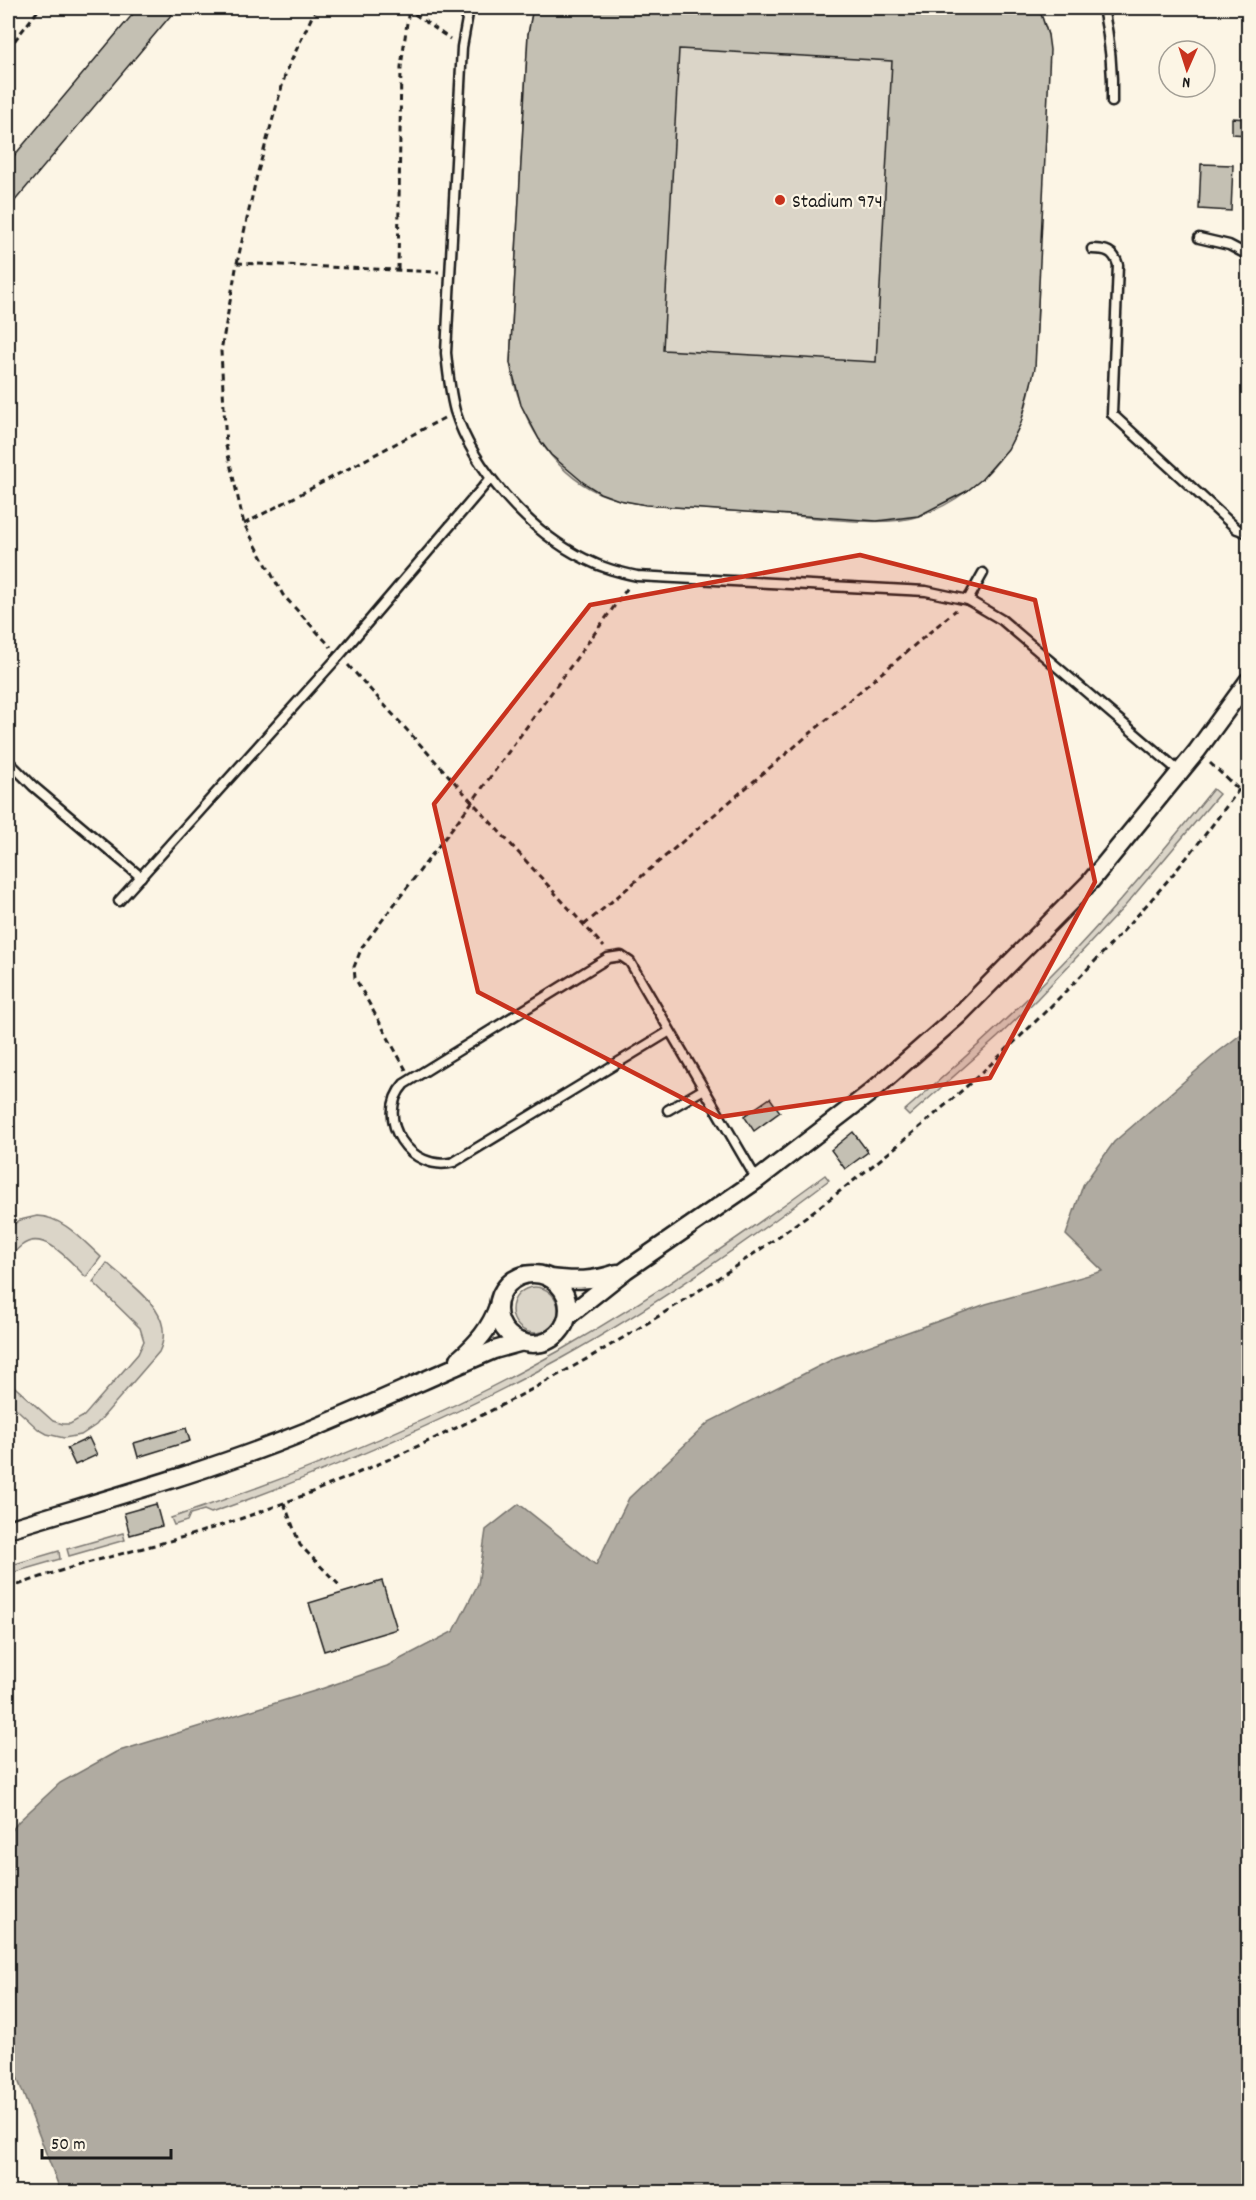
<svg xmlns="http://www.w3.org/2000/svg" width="1256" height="2200" font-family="Dekko,sans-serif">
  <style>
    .green { fill: #dbd5c8; stroke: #7c7872; stroke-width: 1.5 }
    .water { fill: #b0aba1; stroke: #75726c; stroke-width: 1.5 }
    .building { fill: #c4c0b3; stroke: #1c1c1c; stroke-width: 1.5; fill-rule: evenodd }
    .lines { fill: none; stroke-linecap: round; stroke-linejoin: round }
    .service-casing { stroke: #1c1c1c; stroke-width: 13 }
    .minor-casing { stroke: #1c1c1c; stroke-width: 21 }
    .path { stroke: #1c1c1c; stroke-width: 3; stroke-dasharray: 6 4.5; stroke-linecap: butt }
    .service { stroke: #fcf5e5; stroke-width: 8 }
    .minor { stroke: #fcf5e5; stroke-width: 16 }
    .marked { fill: #c8321e; fill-opacity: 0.2; stroke: #c8321e; stroke-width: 4.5; stroke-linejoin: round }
    .poi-dot { fill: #c8321e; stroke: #fcf5e5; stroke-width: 2 }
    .labels { text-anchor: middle; stroke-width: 4.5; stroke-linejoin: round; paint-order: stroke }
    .poi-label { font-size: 20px; fill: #1c1c1c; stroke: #fcf5e5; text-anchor: start }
  </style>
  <rect width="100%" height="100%" fill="#fcf5e5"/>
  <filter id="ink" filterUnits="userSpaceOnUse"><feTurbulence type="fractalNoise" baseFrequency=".0167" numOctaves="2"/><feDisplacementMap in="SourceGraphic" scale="12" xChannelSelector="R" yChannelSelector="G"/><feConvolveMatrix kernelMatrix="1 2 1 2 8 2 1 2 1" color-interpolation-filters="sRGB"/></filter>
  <g filter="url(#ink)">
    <g class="green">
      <path d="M533,8H1039L1048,35C1045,102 1042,168 1040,235C1037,298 1043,396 1007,449C987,480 953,505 919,516C883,528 816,517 776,514C747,512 719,510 690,508C660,506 627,505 599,493C550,471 518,415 510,363L528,34Z"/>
      <path d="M1213,789L1219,794L1125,906L1037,999L998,1037L909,1116L904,1111C964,1059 1023,1006 1077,948C1125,897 1169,844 1213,789Z"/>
      <path d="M825,1175L829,1180C743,1245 654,1307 560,1359C448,1420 331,1470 211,1513L204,1510L190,1514L187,1521L174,1525L171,1518C305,1473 436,1420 559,1351C653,1297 738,1239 825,1175Z"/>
      <path d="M37,1216C64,1217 82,1240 101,1257L86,1277C71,1263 44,1227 21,1246C16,1250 12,1255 8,1260V1228L20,1220Z"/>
      <path d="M107,1263C132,1286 178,1313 159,1352L96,1425L81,1435L64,1438L47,1434L38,1429L8,1401V1381L53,1421L63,1424H70L84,1416L138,1354L144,1341L140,1328L93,1282Z"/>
      <circle cx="535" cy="1310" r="23"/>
      <polygon points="123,1533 125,1540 69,1556 67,1549"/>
      <polygon points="59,1551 60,1559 8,1574 8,1566"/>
    </g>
    <polygon class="water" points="1248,1029 1248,2192 61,2192 8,2054 8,1836 18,1822 60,1783 116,1752 321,1689 387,1666 454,1631 478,1584 486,1530 519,1504 596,1565 629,1498 709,1422 835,1358 986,1304 1103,1271 1066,1235 1083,1185 1114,1142 1218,1052"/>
    <g class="building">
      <polygon points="138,8 177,8 8,209 8,163"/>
      <path d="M533,8H1039L1048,35L1050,50L1035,368L1021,423L1008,449L982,479L967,491L918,516L877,521L646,505L619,500L600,493L584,483L551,455L539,439L521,405L510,363L528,34ZM679,49L892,61L876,362L663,350Z"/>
      <polygon points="1232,118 1248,119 1248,135 1232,134"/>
      <polygon points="1201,164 1233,165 1231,211 1199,209"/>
      <polygon points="770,1098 780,1112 754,1131 744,1116"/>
      <polygon points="853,1132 868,1152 845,1169 831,1150"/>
      <polygon points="186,1428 190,1441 138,1457 134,1443"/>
      <polygon points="89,1438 97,1455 75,1465 67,1448"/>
      <polygon points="156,1504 162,1526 130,1535 124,1513"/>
      <polygon points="382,1581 397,1629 324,1651 309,1603"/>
    </g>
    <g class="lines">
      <g class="service-casing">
        <g id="service">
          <path d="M469,8L462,47L446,353C448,373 450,392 455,411C473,469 531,533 585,559C602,568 619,572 637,576L926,591L968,600L1002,620L1180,772"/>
          <path d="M1103,8C1110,40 1113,69 1112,102"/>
          <polyline points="1199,238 1229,245 1248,255"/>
          <path d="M1092,249C1106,249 1114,251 1118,265L1112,414L1237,529L1248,533"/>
          <polyline points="968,600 983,573"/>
          <polyline points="8,761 33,786 141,877"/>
          <polyline points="119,901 339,656 490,479"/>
          <path d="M670,1031L454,1162C411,1174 373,1118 404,1084L608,958L621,956L630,962L757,1180"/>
          <polyline points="668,1110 704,1089"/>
        </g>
      </g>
      <g class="minor-casing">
        <g id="minor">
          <circle cx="533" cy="1309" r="35"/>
          <path d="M550,1278C574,1281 594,1281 617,1273"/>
          <polyline points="568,1316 626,1270 757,1180 810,1139 871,1092 960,1014 1090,882 1197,751 1248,681"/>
          <path d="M459,1359C477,1343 490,1329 498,1306"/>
          <path d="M8,1529C106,1499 206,1472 302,1433C367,1407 430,1377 494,1350L523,1342"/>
        </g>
      </g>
      <g class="path">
        <polyline points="316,8 286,72 257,175 237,263 221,351 226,446 244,524 283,595 331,647"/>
        <polyline points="406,8 450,39"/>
        <polyline points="8,49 40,8"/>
        <polyline points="237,263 439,272"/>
        <polyline points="398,270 401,67 409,8"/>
        <polyline points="244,524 444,418"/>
        <polyline points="348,665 604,947"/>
        <polyline points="1210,763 1248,798"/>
        <polyline points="584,925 956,610"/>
        <polyline points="406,1070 355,978 354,967 362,947 472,802 629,586"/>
        <polyline points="284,1503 300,1545 342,1588"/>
        <path d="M8,1589C68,1565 134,1552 197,1533C252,1516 307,1495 360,1472C614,1363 861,1199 1055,1002C1099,958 1143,911 1183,862C1206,835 1226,806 1248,778"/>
      </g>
      <use href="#service" class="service"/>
      <use href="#minor" class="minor"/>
    </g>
  </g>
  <path class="marked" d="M860,555L1035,600L1095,882L990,1078L719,1117L478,992L434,804L590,605Z"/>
  <circle class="poi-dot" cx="780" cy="200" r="6"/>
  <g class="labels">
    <g class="poi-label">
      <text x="792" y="207">Stadium 974</text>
    </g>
  </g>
  <rect width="1256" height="2200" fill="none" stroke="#fcf5e5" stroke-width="30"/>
  <rect x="15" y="15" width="1226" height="2170" fill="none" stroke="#1c1c1c" stroke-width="2" filter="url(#ink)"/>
  <g transform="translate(1187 69) rotate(183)"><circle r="28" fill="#fcf5e5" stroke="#a29e95" stroke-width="1.5"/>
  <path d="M0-4.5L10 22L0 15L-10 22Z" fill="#c8321e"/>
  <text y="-9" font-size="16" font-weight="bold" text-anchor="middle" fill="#1c1c1c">N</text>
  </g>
  <path d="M42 2149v9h129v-9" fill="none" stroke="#1c1c1c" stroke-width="3"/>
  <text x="51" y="2149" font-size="18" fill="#1c1c1c" stroke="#fcf5e5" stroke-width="4.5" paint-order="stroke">50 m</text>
</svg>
